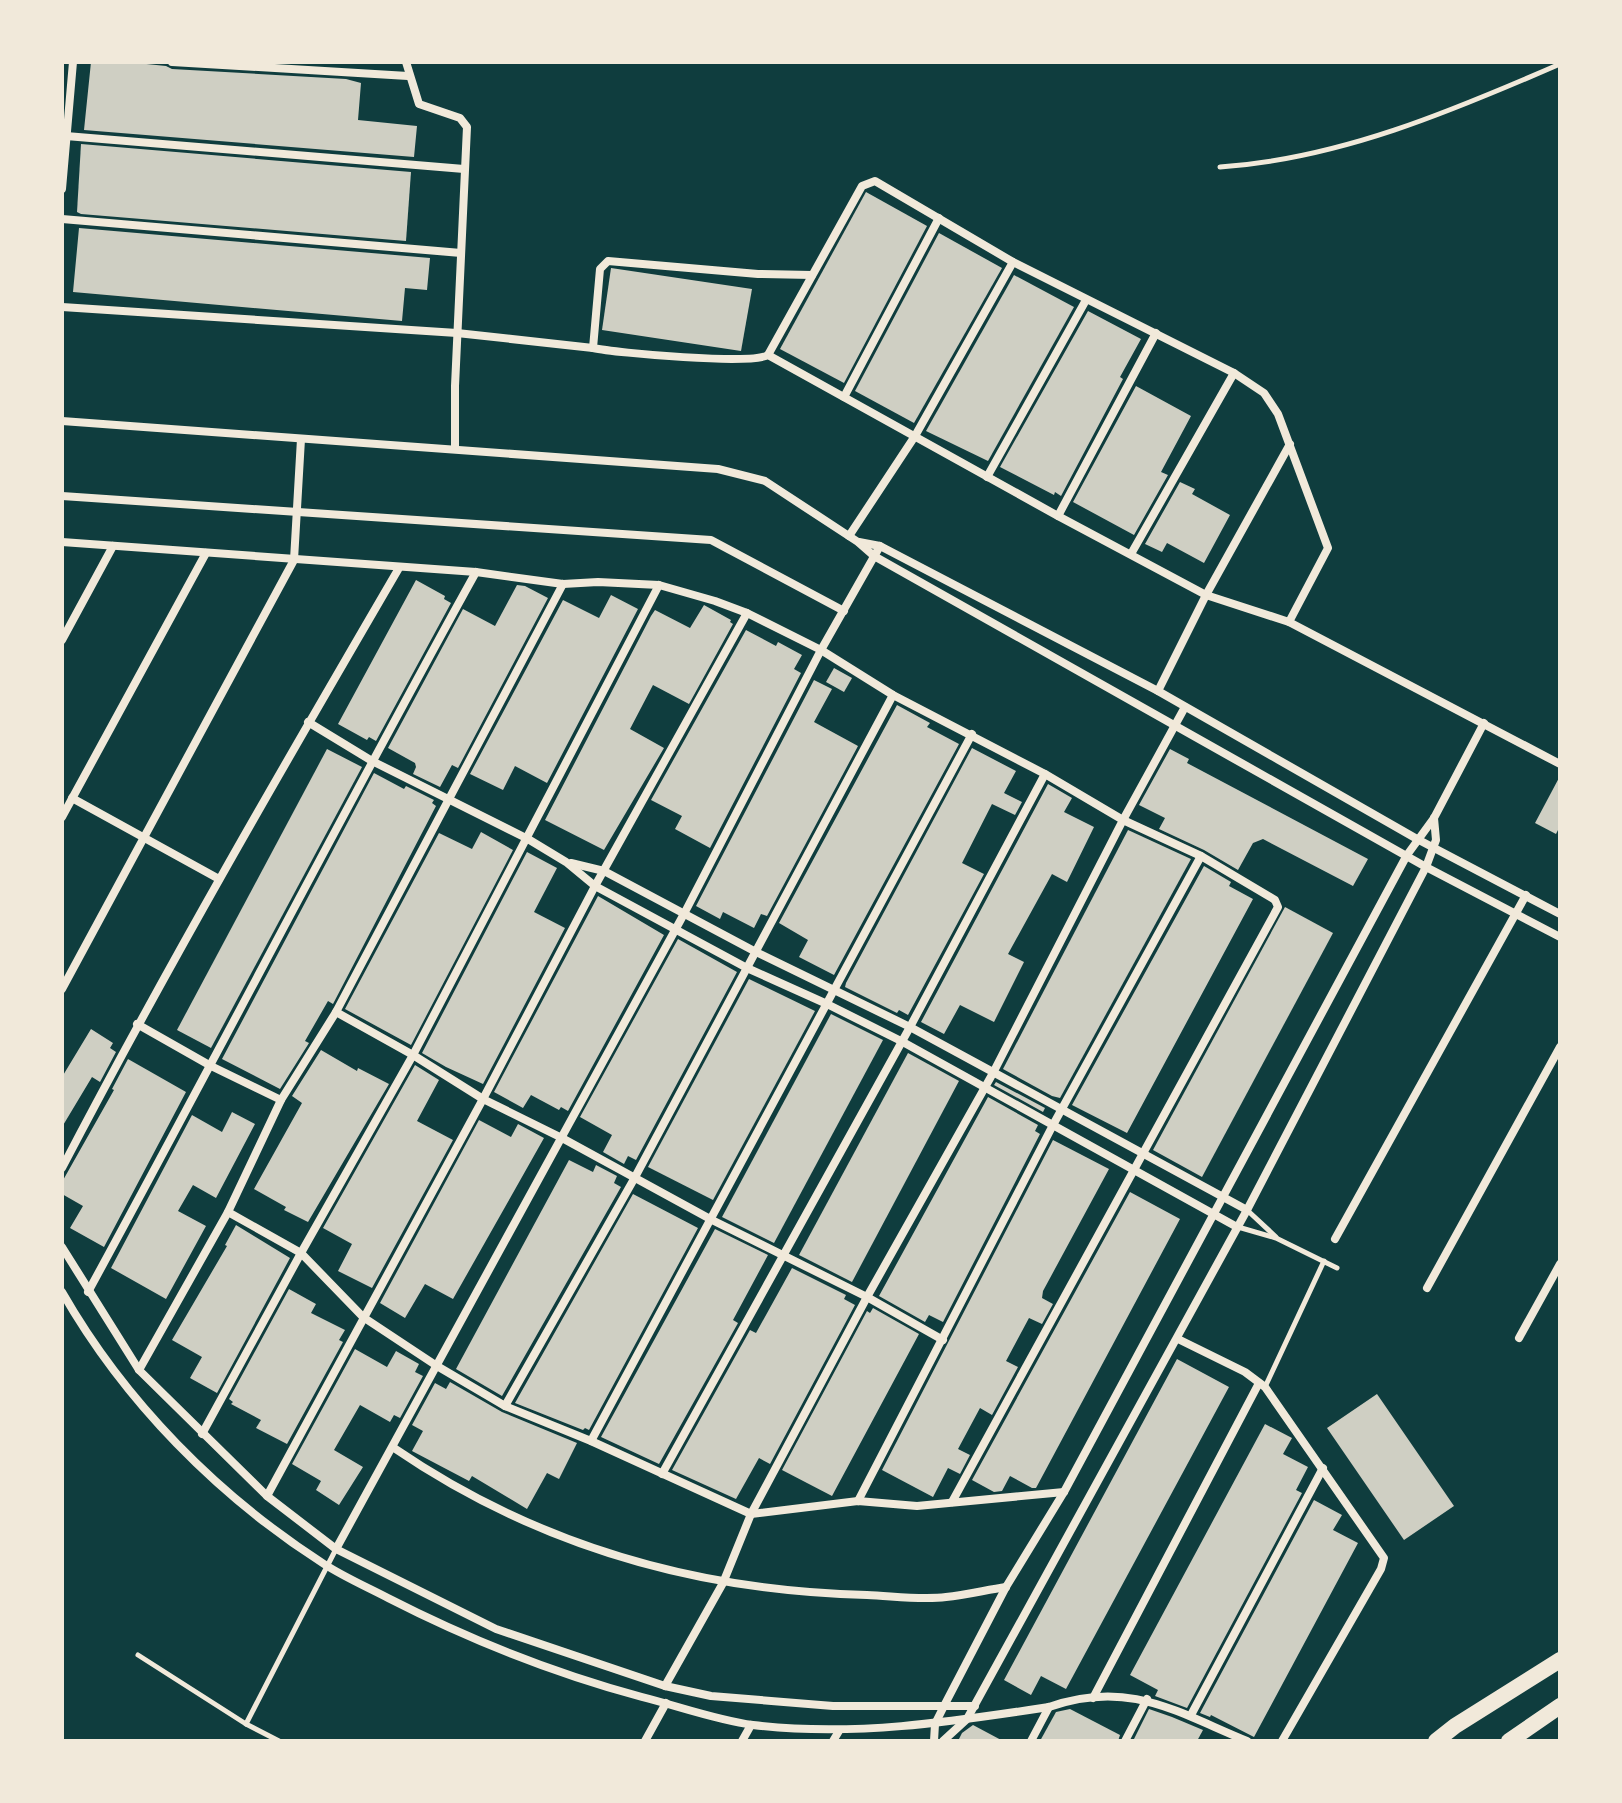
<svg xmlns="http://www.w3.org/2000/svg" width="1622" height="1803" font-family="'DM Sans',sans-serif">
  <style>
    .building { fill: #cfcfc3 }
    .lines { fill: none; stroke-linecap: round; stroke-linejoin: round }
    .service { stroke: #f1e9da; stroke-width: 5 }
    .minor { stroke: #f1e9da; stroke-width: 8 }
    .motorway { stroke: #f1e9da; stroke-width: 16 }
  </style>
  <rect width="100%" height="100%" fill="#0f3d3e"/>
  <g class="building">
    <polygon points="91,62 127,62 166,66 172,69 346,79 361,83 358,120 417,126 414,157 84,130"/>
    <polygon points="81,144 411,172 406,241 81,214 77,212"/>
    <polygon points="866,192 927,226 844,383 780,349"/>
    <polygon points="79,228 430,258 427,290 405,288 402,321 73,292"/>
    <polygon points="939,233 1002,268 914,423 855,391"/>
    <polygon points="611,268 752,289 741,351 602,330"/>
    <polygon points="1014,275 1074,307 988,461 926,431"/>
    <polygon points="1088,311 1141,339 1120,377 1123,379 1061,496 1055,492 1054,495 1000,467"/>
    <polygon points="1136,386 1191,416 1161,472 1168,475 1134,535 1073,502"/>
    <polygon points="1180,482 1195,489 1192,494 1230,515 1204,563 1167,543 1162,552 1145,544"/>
    <polygon points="416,580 445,596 444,599 451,603 376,741 369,737 367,740 338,724"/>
    <polygon points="517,585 525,586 548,598 458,768 452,765 440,787 413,774 416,767 415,763 388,748 463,609 495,626"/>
    <polygon points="611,595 638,609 547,783 515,766 503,790 470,774 563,600 599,618"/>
    <polygon points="704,605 731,620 730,622 733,624 689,704 653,685 630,729 664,748 604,850 545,820 651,616 655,610 690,628"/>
    <polygon points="746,630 776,646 778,642 802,655 794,669 801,673 710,848 675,829 682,816 651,800"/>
    <polygon points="834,668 852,678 844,692 826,682"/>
    <polygon points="814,680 832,689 814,722 858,746 767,916 761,914 754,928 723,912 720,919 696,906"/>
    <polygon points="897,705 930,723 927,727 959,744 834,975 799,957 808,940 779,923"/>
    <polygon points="972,748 1016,771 1004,793 1022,802 1015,815 992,804 962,863 984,874 908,1015 899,1010 897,1013 845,987 846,983"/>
    <polygon points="327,749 362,767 211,1048 177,1030"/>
    <polygon points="1170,749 1189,759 1187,763 1368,859 1353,886 1263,839 1253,843 1238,870 1204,850 1159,829 1165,818 1139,805"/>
    <polygon points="374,773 404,789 406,786 434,800 432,803 436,806 333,1004 328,1001 305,1041 309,1043 280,1089 222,1059"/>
    <polygon points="1560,776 1560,826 1556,834 1535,823"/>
    <polygon points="1048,784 1072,798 1064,812 1094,827 1067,882 1052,874 1008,954 1024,962 994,1022 960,1005 944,1034 921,1022"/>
    <polygon points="1128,830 1191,859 1060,1098 1052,1096 1003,1069"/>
    <polygon points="481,832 513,850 411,1045 345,1009 439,833 472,849"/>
    <polygon points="527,852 557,868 534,912 565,928 483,1084 446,1067 422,1053"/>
    <polygon points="1204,866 1231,882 1229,886 1253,899 1127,1133 1072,1105"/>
    <polygon points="598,896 664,935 568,1111 561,1107 559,1110 531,1095 523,1108 494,1092"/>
    <polygon points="1285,907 1333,933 1202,1177 1153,1150"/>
    <polygon points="678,939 737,972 636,1160 628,1156 624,1164 603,1152 612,1135 580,1117"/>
    <polygon points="749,979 815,1011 713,1200 648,1167"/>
    <polygon points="831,1014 883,1040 774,1243 722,1217"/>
    <polygon points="91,1029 113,1043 110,1048 116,1052 100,1082 92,1077 62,1127 62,1077"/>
    <polygon points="321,1050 357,1071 358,1068 389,1084 308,1222 284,1210 286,1207 254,1189 302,1103 292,1096"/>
    <polygon points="908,1053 959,1081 852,1282 799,1255"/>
    <polygon points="128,1059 186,1092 104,1247 70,1228 83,1206 62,1194 62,1182 114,1090 112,1089"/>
    <polygon points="415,1065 439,1080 417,1121 453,1140 372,1288 338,1271 352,1244 323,1228"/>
    <polygon points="996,1082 1045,1108 1043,1112 994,1085"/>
    <polygon points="988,1097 1038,1125 1035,1131 1040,1134 943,1322 929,1315 925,1322 879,1296"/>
    <polygon points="232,1112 255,1124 216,1198 193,1185 178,1211 206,1226 166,1299 111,1268 192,1115 222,1132"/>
    <polygon points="479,1120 511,1137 518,1124 544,1138 453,1299 425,1284 405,1318 380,1303"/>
    <polygon points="1053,1140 1109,1169 1043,1291 1042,1298 1053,1304 1042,1324 1029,1318 1006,1361 1018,1367 992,1415 980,1408 958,1449 970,1455 960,1474 948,1468 933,1497 882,1470"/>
    <polygon points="569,1160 593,1172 596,1165 617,1176 614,1183 621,1187 502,1396 456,1369"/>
    <polygon points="1130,1192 1180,1219 1036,1488 1032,1488 1010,1476 1002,1491 994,1492 972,1480"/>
    <polygon points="633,1194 698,1228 589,1430 585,1428 583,1430 515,1403"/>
    <polygon points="236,1225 290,1258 217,1393 190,1378 202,1357 172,1340 227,1246 225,1245"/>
    <polygon points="715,1229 768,1255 733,1320 738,1323 659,1464 601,1437"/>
    <polygon points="792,1268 846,1295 844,1299 855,1305 770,1464 759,1458 736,1499 672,1470 750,1330 756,1333"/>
    <polygon points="289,1289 316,1304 311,1313 345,1330 339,1340 343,1342 287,1444 256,1428 261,1420 231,1404 233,1402 229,1399"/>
    <polygon points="873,1308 919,1334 832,1496 782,1470 867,1311 870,1313"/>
    <polygon points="355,1349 387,1367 396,1351 419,1364 415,1372 423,1376 400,1418 394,1415 390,1422 360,1405 334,1450 363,1467 339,1505 316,1490 321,1481 292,1464"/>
    <polygon points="1177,1359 1229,1387 1066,1689 1041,1676 1031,1695 1004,1680"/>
    <polygon points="450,1382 502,1412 577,1443 559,1479 547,1473 527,1509 472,1476 469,1481 412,1451 423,1431 412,1425 435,1383 446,1389"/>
    <polygon points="1377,1394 1454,1506 1404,1540 1327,1428"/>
    <polygon points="1265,1424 1292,1438 1283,1454 1308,1467 1296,1490 1302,1493 1187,1708 1155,1696 1158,1690 1130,1675"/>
    <polygon points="1314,1500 1342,1515 1333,1530 1358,1543 1254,1737 1211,1715 1210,1717 1200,1713"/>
    <polygon points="1070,1709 1120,1735 1118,1741 1040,1741 1056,1712"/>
    <polygon points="1149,1709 1172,1717 1203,1730 1197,1741 1133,1741"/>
    <polygon points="973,1725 1003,1741 958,1741 962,1733"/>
  </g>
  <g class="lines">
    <g class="service">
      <path d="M1220,167C1339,159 1452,111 1560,64"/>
      <polyline points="1247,1210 1276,1237"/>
      <polyline points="1238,1227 1276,1238 1337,1268"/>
      <polyline points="1265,1387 1324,1261"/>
      <polyline points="138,1655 246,1724"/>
      <polyline points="279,1741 246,1724 336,1549"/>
    </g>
    <g class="minor">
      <polyline points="172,62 408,76"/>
      <polyline points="406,62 419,104 460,118 467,127 455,386 455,449"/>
      <polyline points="66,136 464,169"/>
      <polyline points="62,189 73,62"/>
      <polyline points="62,219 461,253"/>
      <path d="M812,275L758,274L608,261L600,269L593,348C616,353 753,365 768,355L1058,516L1206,595L1289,622L1560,764"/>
      <polyline points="62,307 457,333 593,348"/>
      <polyline points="768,355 862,186 875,181 1013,262 1234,373 1264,393 1278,414 1328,548 1289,622"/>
      <polyline points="844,397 939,218"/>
      <polyline points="62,421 718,469 765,481 858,542 874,556 1426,867 1560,937"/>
      <polyline points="987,477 1086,300"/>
      <polyline points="62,496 711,540 844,611"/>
      <polyline points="1058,516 1156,333"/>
      <polyline points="849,536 915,436 1013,262"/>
      <polyline points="62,542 476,572 563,584 598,582 659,585 715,601 747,613 821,650 893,695 1045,774 1123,820 1201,856 1275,900 1278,907 952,1502"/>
      <polyline points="859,542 880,546 1158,691 1417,839 1560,914"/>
      <polyline points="1131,554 1234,373"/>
      <polyline points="62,640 113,546"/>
      <polyline points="1158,691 1206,595 1290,444"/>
      <polyline points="308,722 372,761 528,839 566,862 595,886 747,968 827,1004 901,1041 1237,1227"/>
      <polyline points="72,798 219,879"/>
      <polyline points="62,817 206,553"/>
      <polyline points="571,863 604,871 756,952 910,1027 1247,1210"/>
      <polyline points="62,989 294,560 301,439"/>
      <polyline points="336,1012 413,1055 483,1099 562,1138 712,1220 867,1297 943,1340"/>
      <polyline points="137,1024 211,1066 281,1100"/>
      <path d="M62,1168C168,965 283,767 399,568"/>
      <polyline points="228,1212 301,1253 363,1317 437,1366 505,1406 591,1441 751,1514 858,1501 917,1506 1064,1492"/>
      <polyline points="1335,1239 1526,895"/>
      <polyline points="62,1247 139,1370 267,1496 336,1549 496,1629 665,1686 711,1696 833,1706 975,1706"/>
      <polyline points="1427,1288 1560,1047"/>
      <path d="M62,1292C125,1402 218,1496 324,1564C344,1577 367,1587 388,1598C470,1640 553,1673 642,1697C678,1706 716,1720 753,1725C852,1737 951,1722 1049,1707C1129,1679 1176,1712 1247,1741"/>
      <path d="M88,1292C219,1052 344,810 476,572"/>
      <polyline points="1519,1338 1560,1264"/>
      <polyline points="1178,1339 1245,1372 1265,1387 1384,1558 1381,1569 1282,1741"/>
      <polyline points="139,1370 228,1212 281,1100 336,1012 563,584"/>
      <polyline points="505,1406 634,1179 893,695"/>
      <polyline points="202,1434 301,1253 413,1055 659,585"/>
      <polyline points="591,1441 972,734"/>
      <path d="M394,1448C536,1545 696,1591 867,1595C893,1596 921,1600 946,1597C966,1595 986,1590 1006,1587"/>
      <polyline points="662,1474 910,1027 1045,774"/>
      <polyline points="267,1496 483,1099 595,886 747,613"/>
      <polyline points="858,1501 1053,1125 1201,856"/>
      <polyline points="336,1549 685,912 821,650 880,546"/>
      <polyline points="665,1686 723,1583 751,1514 867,1297 993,1073 1123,820 1185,707"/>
      <polyline points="1093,1698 1259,1383"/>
      <polyline points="1191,1715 1323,1468"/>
      <polyline points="645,1741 666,1703"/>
      <polyline points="742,1741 751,1725"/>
      <polyline points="833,1741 839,1731"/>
      <polyline points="934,1741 935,1724 945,1704 1006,1587 1064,1492 1407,855 1434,818 1484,723"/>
      <polyline points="943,1741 967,1719 1247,1210 1426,867 1436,840 1434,818"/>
      <polyline points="1031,1741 1049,1707"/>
      <polyline points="1125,1741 1147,1699"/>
    </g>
    <g class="motorway">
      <polyline points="1436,1741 1455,1726 1560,1660"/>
      <polyline points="1509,1741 1560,1706"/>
    </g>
  </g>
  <rect width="1622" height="1803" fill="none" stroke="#f1e9da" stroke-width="128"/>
</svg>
